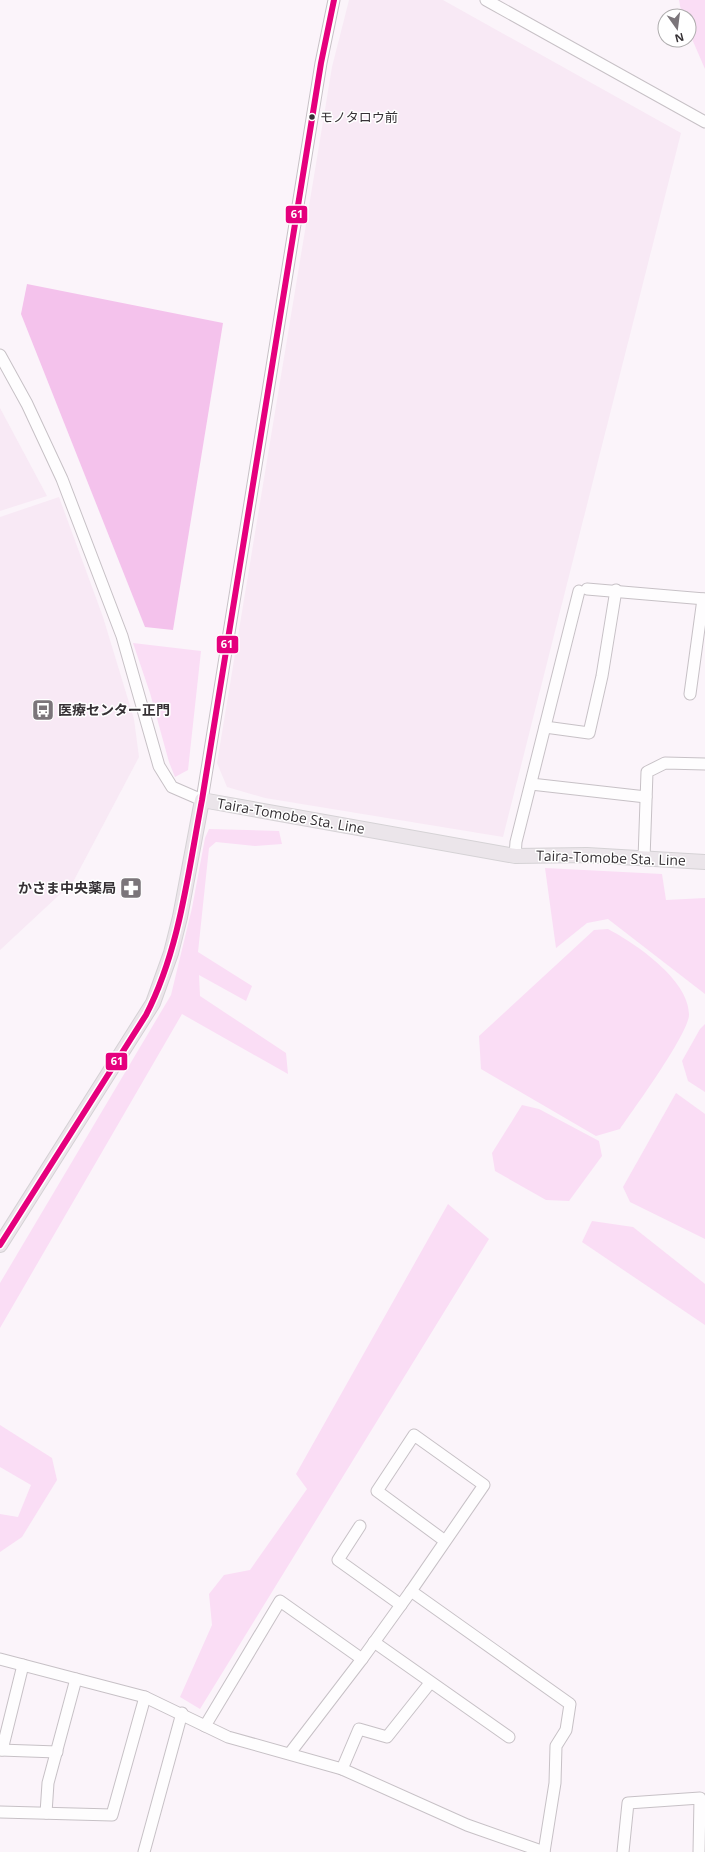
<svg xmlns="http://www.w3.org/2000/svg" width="705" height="1852" font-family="'Open Sans','Noto Sans JP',sans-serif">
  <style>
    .built { fill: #f8e9f5 }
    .green { fill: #faddf5 }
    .water { fill: #f4c2ec }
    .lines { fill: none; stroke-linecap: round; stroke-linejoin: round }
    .minor-casing { stroke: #c7c1c6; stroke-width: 13 }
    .major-casing { stroke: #d5d2d5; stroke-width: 16 }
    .minor { stroke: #fefdfe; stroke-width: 11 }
    .major { stroke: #ebe5ea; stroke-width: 14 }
    .bus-1-casing { stroke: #fff; stroke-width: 9 }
    .bus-1 { stroke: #e5007d; stroke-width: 6 }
    .bus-dot { fill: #363135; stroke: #fff; stroke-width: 1.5 }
    .labels { text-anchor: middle; stroke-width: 3; stroke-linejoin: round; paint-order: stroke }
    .bus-label { font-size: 13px; fill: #363135; stroke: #fff; text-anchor: start }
    .poi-label { font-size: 14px; font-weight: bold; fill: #363135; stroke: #fff; text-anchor: start }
    .street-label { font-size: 14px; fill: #363135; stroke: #fff }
    .line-badge { stroke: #fff; stroke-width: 1.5 }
    .badge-label { font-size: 11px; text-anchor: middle; font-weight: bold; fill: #fff }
  </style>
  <rect width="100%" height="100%" fill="#fbf4fa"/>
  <g class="built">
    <polygon points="349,0 443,0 681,133 503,837 265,798 227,787 217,763 332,67"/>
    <polygon points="0,408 47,496 0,511"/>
    <polygon points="59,497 103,617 134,719 139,757 73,882 0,950 0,517"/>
  </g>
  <g class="green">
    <polygon points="679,0 705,0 705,69 689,32 689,16 682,16"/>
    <polygon points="133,643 201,651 188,770 175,777 169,762 150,693"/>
    <polygon points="209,829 279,831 282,844 255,846 216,842 209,848 198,952 252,986 246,1001 199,975 200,996 286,1053 288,1074 182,1014 0,1328 0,1283 171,995 192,908 205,838"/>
    <polygon points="545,868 662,874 666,900 705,898 705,994 608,919 587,923 556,948"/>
    <path d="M608,929C635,943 689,980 689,1014C690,1032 633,1110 620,1129L596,1136L481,1069L479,1036L594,930Z"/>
    <polygon points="705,1024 705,1092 688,1081 682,1061 700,1029"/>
    <polygon points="676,1093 705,1114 705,1239 630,1202 623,1187"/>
    <polygon points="522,1105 539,1109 599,1141 602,1156 569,1201 546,1200 495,1171 492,1153"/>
    <polygon points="448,1204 489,1239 200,1709 180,1697 212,1625 209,1594 224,1575 250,1570 307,1489 296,1474"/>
    <polygon points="592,1221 633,1227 705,1284 705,1325 582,1242"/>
    <polygon points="0,1425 52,1458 57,1480 22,1537 0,1552 0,1514 18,1517 31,1485 0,1467"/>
  </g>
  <polygon class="water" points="27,284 223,323 173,630 145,627 21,314"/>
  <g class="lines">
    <g class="minor-casing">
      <g id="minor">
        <polyline points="486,0 705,122"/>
        <polyline points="0,355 27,404 62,479 122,636 159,766 172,787 202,800 321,63 334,0"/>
        <polyline points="587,589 705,599"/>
        <polyline points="690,694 703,599"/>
        <polyline points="545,727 589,733 602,676 616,590"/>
        <polyline points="531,784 646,797"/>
        <polyline points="515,856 516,842 579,591"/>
        <polyline points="644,859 647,772 665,763 705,764"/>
        <polyline points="360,1526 338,1560 401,1605"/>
        <polyline points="411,1591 484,1485 414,1435 377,1491 445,1541"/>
        <polyline points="374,1642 509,1737"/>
        <polyline points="0,1659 145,1697 228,1737 342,1769 467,1825 544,1852"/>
        <polyline points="205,1726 280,1601 362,1659"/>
        <polyline points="0,1750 57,1752"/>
        <polyline points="2,1750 23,1665"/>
        <polyline points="290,1753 362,1659 411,1591 570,1704 566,1730 556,1746 555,1783 544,1852"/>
        <polyline points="342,1769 359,1729 387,1737 430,1683"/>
        <polyline points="0,1812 112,1815 145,1697"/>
        <polyline points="46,1813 48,1783 76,1679"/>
        <polyline points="144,1852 182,1713"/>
        <polyline points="623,1852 628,1803 700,1798 699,1852"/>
      </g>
    </g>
    <g class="major-casing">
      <polyline id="major" points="0,1245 153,1003 171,953 180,917 202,800 515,856 587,855 705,862"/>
    </g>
    <use href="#minor" class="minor"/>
    <use href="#major" class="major"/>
    <g class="bus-1-casing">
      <path id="bus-1" d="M0,1245L146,1015C180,949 188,872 202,800L321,63L334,0"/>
    </g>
    <use href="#bus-1" class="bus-1"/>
  </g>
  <defs>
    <g id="bus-square" transform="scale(1.15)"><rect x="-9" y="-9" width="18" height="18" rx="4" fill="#7b757a" stroke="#fff"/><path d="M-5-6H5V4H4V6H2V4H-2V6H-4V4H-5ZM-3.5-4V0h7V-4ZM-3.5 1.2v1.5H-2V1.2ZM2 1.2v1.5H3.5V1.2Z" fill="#fff"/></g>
    <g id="pharmacy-square" transform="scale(1.15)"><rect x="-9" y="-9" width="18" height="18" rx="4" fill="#7b757a" stroke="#fff"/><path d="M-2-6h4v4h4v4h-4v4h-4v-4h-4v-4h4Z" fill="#fff"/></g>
  </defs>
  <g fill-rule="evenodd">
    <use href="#bus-square" x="43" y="710"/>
    <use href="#pharmacy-square" x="131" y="888"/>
  </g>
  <circle class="bus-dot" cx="312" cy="117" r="3.5"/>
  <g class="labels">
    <g class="bus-label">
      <text x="320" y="122">モノタロウ前</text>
    </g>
    <g class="poi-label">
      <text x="58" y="715">医療センター正門</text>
      <text x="116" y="893" text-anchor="end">かさま中央薬局</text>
    </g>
    <g class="street-label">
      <text transform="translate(291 816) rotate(10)" y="5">Taira-Tomobe Sta. Line</text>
      <text transform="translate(611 858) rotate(2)" y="5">Taira-Tomobe Sta. Line</text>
    </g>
  </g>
  <g class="line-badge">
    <rect x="285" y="205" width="23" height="19" rx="4" fill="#e5007d"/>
    <rect x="216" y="635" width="23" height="19" rx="4" fill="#e5007d"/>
    <rect x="105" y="1052" width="23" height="19" rx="4" fill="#e5007d"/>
  </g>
  <g class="badge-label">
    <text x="297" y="218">61</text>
    <text x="227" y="648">61</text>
    <text x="117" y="1065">61</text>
  </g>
  <g transform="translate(677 28) rotate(166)"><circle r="19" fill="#ffffff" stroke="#afadae"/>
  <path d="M0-3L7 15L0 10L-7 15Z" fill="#7b757a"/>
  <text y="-6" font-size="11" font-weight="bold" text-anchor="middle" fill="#363135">N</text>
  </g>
</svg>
